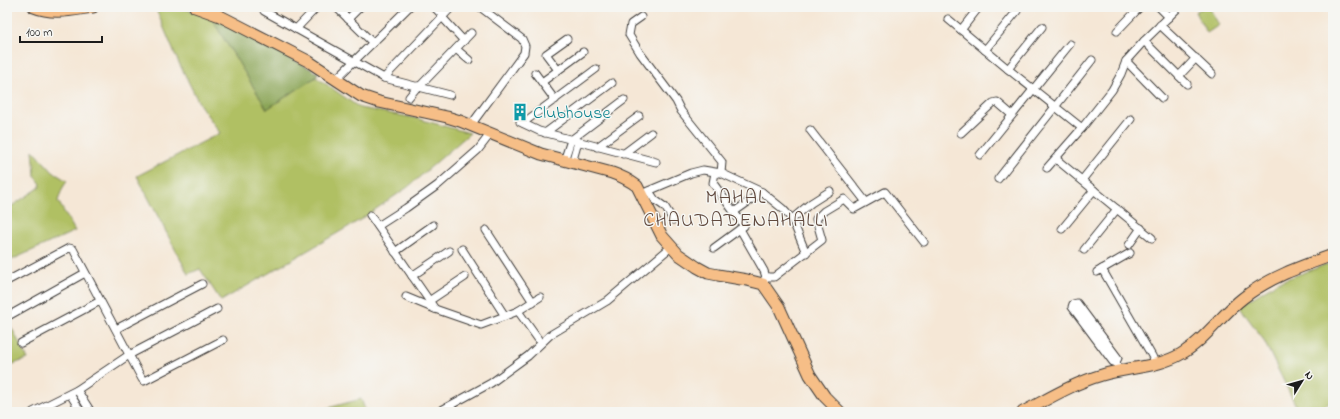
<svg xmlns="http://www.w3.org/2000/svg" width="1340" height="419" font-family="'Indie Flower',sans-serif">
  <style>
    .green { fill: #b0c063; stroke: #666e40 }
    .forest { fill: #8ca659; stroke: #54613a }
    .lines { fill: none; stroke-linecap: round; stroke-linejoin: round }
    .minor-casing { stroke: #3d3a38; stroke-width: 9 }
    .highway-casing { stroke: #3d3a38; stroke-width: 13 }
    .minor { stroke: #fff; stroke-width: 7 }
    .highway { stroke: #f6be87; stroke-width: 11 }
    .labels { text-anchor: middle; stroke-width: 3; stroke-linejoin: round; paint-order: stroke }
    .culture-label { font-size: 18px; fill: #0d838f; stroke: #f6f6f2; text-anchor: start }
    .quarter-label { font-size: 20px; letter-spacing: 1px; fill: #624b40; stroke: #f6f6f2 }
  </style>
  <rect width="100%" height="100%" fill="#f6f6f2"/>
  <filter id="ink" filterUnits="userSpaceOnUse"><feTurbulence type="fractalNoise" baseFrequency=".025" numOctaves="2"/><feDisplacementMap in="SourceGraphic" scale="8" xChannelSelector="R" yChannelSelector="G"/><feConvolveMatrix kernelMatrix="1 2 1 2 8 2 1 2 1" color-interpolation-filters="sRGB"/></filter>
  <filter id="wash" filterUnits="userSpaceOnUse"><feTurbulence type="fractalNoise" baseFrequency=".012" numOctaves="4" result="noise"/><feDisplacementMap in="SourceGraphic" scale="16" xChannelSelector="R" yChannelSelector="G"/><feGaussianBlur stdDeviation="0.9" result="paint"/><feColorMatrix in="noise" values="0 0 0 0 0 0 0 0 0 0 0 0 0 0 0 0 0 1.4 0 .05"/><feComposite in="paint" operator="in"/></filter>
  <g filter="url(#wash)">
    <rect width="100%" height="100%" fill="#f5e7d6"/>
    <g class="green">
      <polygon points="155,7 185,9 210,16 267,109 316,77 360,108 415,118 470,133 408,187 360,220 221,301 200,269 188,274 137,176 220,133 200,105 177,59"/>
      <polygon points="1204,7 1209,7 1219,25 1207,33 1195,12"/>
      <polygon points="33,150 53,172 67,181 62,189 58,201 75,231 7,262 7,209 39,188 41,184 35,176"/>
      <polygon points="1333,262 1333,401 1314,412 1299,412 1263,339 1239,306 1278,282"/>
      <polygon points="7,319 28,359 7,366"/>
      <polygon points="361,399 366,412 313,412"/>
    </g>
    <polygon class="forest" points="210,16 250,36 318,73 316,77 267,109"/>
  </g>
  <g filter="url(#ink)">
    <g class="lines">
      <g class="minor-casing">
        <g id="minor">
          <polyline points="336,7 373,43"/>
          <polyline points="434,7 443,16"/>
          <polyline points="1159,7 1169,17"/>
          <polyline points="264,11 384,78 450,95"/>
          <polyline points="442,17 464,41"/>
          <polyline points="641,17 631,24 629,35 640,53 676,101 681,111 722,162 721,173"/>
          <polyline points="348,19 360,7"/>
          <polyline points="948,19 1008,69 1082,128"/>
          <polyline points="1160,25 1212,74"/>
          <polyline points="296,29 317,7"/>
          <polyline points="961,30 979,7"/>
          <polyline points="1117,31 1140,7"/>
          <polyline points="1144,41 1187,84"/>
          <polyline points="456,49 469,60"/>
          <polyline points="985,50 1017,11"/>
          <polyline points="1126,61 1162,98"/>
          <polyline points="1008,69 1042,27"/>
          <polyline points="558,70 546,54 567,39"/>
          <polyline points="535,73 555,100"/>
          <polyline points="1179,76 1196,58"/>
          <polyline points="384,78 449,10"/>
          <polyline points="335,80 409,7"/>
          <polyline points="542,82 583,52"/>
          <polyline points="420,86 471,33"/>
          <polyline points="409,97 418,86"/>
          <polyline points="520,122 539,131 656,162"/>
          <polyline points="523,123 596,69"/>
          <polyline points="471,125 524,53 525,46 522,39 480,7"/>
          <polyline points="810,130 866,202"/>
          <polyline points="545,133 612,83"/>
          <polyline points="961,133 993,103 997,102 1012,115"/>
          <polyline points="597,147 639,116"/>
          <polyline points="623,154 651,133"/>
          <polyline points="980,155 1070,44"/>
          <polyline points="1056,159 1152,238"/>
          <polyline points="564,161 571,140 624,100"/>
          <polyline points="572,163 578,142"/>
          <polyline points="1047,168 1082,128 1112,90 1121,74 1126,61 1144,41 1179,7"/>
          <polyline points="998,179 1092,60"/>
          <polyline points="1082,180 1131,119"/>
          <polyline points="649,191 655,200 665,207 673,220"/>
          <polyline points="641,194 691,173 703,170 721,173 762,192 783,209 792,219 806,253"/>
          <polyline points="734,212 762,192"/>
          <polyline points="370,215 435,309"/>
          <polyline points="792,219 811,203 830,191"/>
          <polyline points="378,226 406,208 438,185 478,150 491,133"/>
          <polyline points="740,229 764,271 766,277 764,280"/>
          <polyline points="1062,229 1094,190"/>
          <polyline points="486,230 533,302"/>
          <polyline points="1129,245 1141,228"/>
          <polyline points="714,248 744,226 713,183 715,173"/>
          <polyline points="462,249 505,316"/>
          <polyline points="1084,250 1117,209"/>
          <polyline points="395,252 433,225"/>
          <polyline points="1102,269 1152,356 1155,363"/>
          <polyline points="1097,272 1130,253"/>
          <polyline points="412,276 449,251"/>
          <polyline points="766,277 774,277 822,240 816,219 824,211 844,199 854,209 885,192 924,242"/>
          <polyline points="7,281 69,248 73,249 142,379 144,381 223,340"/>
          <polyline points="406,297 435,309 481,325 518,311 540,297"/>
          <polyline points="429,301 465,277"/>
          <polyline points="518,311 538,339"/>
          <polyline points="10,315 85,273"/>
          <polyline points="116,329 202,284"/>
          <polyline points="21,343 100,301"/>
          <polyline points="1116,362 1113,362 1072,307 1073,304 1077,303 1118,358 1116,362 1119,370"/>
          <polyline points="77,390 91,412"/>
          <polyline points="70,394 81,412"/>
          <polyline points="33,412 77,390 129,355 217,309"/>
          <polyline points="438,412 491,383 528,356 550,335 607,301 671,247"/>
        </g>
      </g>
      <g class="highway-casing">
        <g id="highway">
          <path d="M34,7C53,15 72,10 93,7"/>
          <path d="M195,7L220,16L308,61L361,96L379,102L447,117L460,121L541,154L612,173C621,176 629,180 637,186L662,236L678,254L697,267L708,273L718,275L747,280L763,284L779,307L810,375L825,397L840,412"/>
          <path d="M1023,412C1048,399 1074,383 1102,375C1128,367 1157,368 1181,354C1205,340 1221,315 1243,298C1270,277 1302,266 1333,255"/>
        </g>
      </g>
      <use href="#minor" class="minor"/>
      <use href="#highway" class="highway"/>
    </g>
  </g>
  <defs>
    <g id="building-bare" transform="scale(1.38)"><path d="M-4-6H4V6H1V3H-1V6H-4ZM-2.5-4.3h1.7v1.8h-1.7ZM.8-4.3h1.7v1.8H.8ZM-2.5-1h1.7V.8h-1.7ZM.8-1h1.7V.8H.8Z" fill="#0f9aa8" stroke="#f6f6f2" stroke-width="2.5" paint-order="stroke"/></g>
  </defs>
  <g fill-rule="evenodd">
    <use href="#building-bare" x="520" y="112"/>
  </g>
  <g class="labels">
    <g class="culture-label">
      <text x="533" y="118">Clubhouse</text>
    </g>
    <g class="quarter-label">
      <text x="736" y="203">MAHAL<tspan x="736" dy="23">CHAUDADENAHALLI</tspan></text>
    </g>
  </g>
  <rect width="1340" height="419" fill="none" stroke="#f6f6f2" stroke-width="24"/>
  <g transform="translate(1302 381) rotate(53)" stroke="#f6f6f2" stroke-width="3" paint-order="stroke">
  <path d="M0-3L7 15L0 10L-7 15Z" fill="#1c1c1c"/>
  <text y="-6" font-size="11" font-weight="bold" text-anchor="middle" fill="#1c1c1c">N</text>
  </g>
  <path d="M20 36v6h82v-6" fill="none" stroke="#1c1c1c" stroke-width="2"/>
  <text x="26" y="36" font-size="12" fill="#1c1c1c" stroke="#f6f6f2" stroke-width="3" paint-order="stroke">100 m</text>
</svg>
